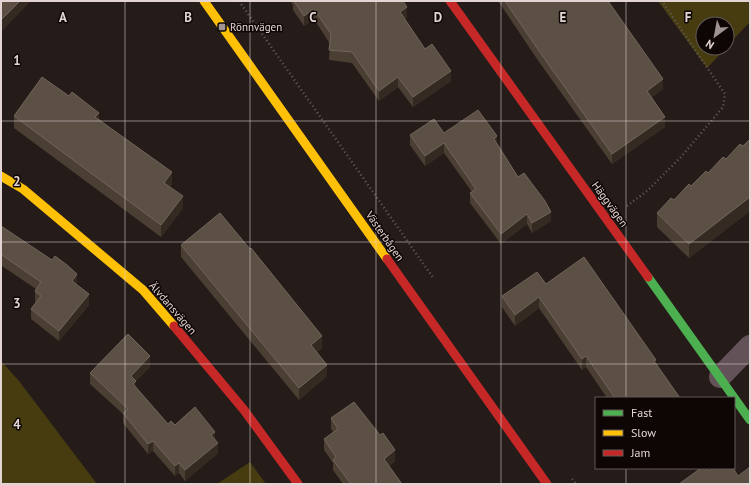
<svg xmlns="http://www.w3.org/2000/svg" width="751" height="485" font-family="'PT Sans',sans-serif">
  <style>
    .green { fill: #463c10 }
    .lines { fill: none; stroke-linecap: round; stroke-linejoin: round }
    .path { stroke: #675b5e; stroke-width: 2.5; stroke-dasharray: 1 3; stroke-linecap: butt }
    .street { stroke: #635359; stroke-width: 22 }
    .fast { stroke: #4caf50; stroke-width: 9 }
    .slow { stroke: #ffc107; stroke-width: 9 }
    .jam { stroke: #c62828; stroke-width: 9 }
    .wall { fill: #4b3e33 }
    .shaded-wall { fill: #352a22 }
    .building { fill: #5c4f44; stroke: #71645b }
    .grid { fill: none; stroke: #e3d5d3; stroke-width: 1; stroke-opacity: 0.55 }
    .poi-dot { fill: #a09492; stroke: #0d0605; stroke-width: 1.5 }
    .labels { text-anchor: middle; stroke-width: 3; stroke-linejoin: round; paint-order: stroke }
    .poi-label { font-size: 11px; fill: #e3d5d3; stroke: #0d0605; text-anchor: start }
    .street-label { font-size: 11px; fill: #e3d5d3; stroke: #0d0605 }
    .grid-label { font-size: 13px; text-anchor: middle; font-weight: bold; fill: #e3d5d3; stroke: #0d0605; stroke-width: 3; stroke-linejoin: round; paint-order: stroke }
  </style>
  <rect width="100%" height="100%" fill="#251c1a"/>
  <g class="green">
    <polygon points="658,1 750,1 750,22 727,46 727,24 703,24 703,48 726,48 707,68"/>
    <polygon points="1,361 19,381 97,484 1,484"/>
    <polygon points="250,462 266,484 217,484"/>
  </g>
  <g class="lines">
    <g class="path">
      <polyline points="239,1 434,279"/>
      <polyline points="627,206 647,191 681,157 723,107 725,94 662,1"/>
      <polyline points="572,479 576,484"/>
    </g>
    <polyline class="street" points="720,377 750,346"/>
    <polyline class="fast" points="648,277 750,420"/>
    <g class="slow">
      <polyline points="204,1 387,259"/>
      <polyline points="1,176 23,189 143,290 174,326"/>
    </g>
    <g class="jam">
      <polyline points="450,1 648,277"/>
      <polyline points="387,259 547,484"/>
      <polyline points="174,326 244,410 298,484"/>
    </g>
  </g>
  <g class="wall">
    <polygon points="290,1 403,1 407,17 405,19 425,49 451,81 413,107 398,87 379,101 352,63 329,60 330,44 314,19 304,26 293,10 293,5"/>
    <polygon points="498,1 608,1 663,89 652,97 665,127 612,164 537,59"/>
    <polygon points="14,116 99,119 172,184 170,187 183,208 161,237 14,128"/>
    <polygon points="410,135 497,143 518,177 551,221 532,233 527,224 501,244 470,203 470,193 472,192 444,153 425,166 410,145"/>
    <polygon points="750,139 750,211 689,258 657,227 657,213 743,146"/>
    <polygon points="1,226 77,284 77,285 89,305 59,341 31,319 31,309 36,302 35,301 35,291 36,289 2,266 1,267"/>
    <polygon points="181,245 322,348 317,352 327,376 299,400 181,257"/>
    <polygon points="546,284 656,363 680,398 607,398 586,367 582,370 539,308 515,326 502,307 502,296"/>
    <polygon points="150,367 136,381 136,387 168,424 175,425 215,439 218,453 185,481 179,473 175,476 153,451 148,454 123,423 123,414 90,384 90,373"/>
    <polygon points="331,418 395,461 389,466 402,484 343,484 333,470 333,463 324,450 324,439 333,432 331,429"/>
  </g>
  <g class="shaded-wall">
    <polygon points="20,1 31,1 1,32 1,20"/>
    <polygon points="407,7 407,17 400,22 400,12"/>
    <polygon points="314,9 314,19 304,26 304,16"/>
    <polygon points="451,71 451,81 413,107 413,97"/>
    <polygon points="398,77 398,87 379,101 379,91"/>
    <polygon points="663,79 663,89 647,101 647,91"/>
    <polygon points="99,113 99,124 95,117"/>
    <polygon points="665,117 665,127 612,164 612,154"/>
    <polygon points="497,136 497,146 494,139"/>
    <polygon points="444,143 444,153 425,166 425,156"/>
    <polygon points="172,172 172,184 164,194 164,183"/>
    <polygon points="183,196 183,208 161,237 161,225"/>
    <polygon points="750,197 750,211 689,258 689,244"/>
    <polygon points="551,212 551,221 532,233 532,223"/>
    <polygon points="527,214 527,224 501,244 501,234"/>
    <polygon points="2,255 2,266 1,267 1,257"/>
    <polygon points="77,274 77,284 72,291 72,281"/>
    <polygon points="89,294 89,305 59,341 59,331"/>
    <polygon points="539,297 539,308 515,326 515,315"/>
    <polygon points="322,336 322,348 311,357 311,345"/>
    <polygon points="150,356 150,367 136,381 136,391 133,394 131,376"/>
    <polygon points="586,356 586,367 582,370 582,359"/>
    <polygon points="327,365 327,376 299,400 299,388"/>
    <polygon points="215,432 215,442 211,435"/>
    <polygon points="153,441 153,451 148,454 148,444"/>
    <polygon points="218,443 218,453 185,481 185,470"/>
    <polygon points="395,450 395,461 384,469 384,459"/>
    <polygon points="179,463 179,473 175,476 175,466"/>
  </g>
  <g class="building">
    <polygon points="1,1 20,1 1,20"/>
    <polygon points="294,1 403,1 407,7 400,12 425,49 432,44 451,71 413,97 398,77 379,91 352,52 329,50 331,34 314,9 304,16"/>
    <polygon points="505,1 608,1 663,79 647,91 665,117 612,154 537,48"/>
    <polygon points="42,77 69,96 72,92 99,113 95,117 172,172 164,183 183,196 161,225 14,116"/>
    <polygon points="478,110 497,136 494,139 518,177 524,173 545,201 551,212 532,223 527,214 501,234 470,193 476,189 444,143 425,156 410,135 434,119 444,133"/>
    <polygon points="750,139 750,197 689,244 657,213 671,198 674,200 689,184 691,186 706,171 708,173 723,157 726,159 740,144 743,146"/>
    <polygon points="220,213 250,249 251,248 322,336 311,345 327,365 299,388 181,245"/>
    <polygon points="1,226 52,260 55,256 67,265 77,274 72,281 89,294 59,331 31,309 41,296 35,291 41,282 2,255 1,257"/>
    <polygon points="584,257 656,360 654,361 680,398 615,398 586,356 582,359 539,297 515,315 502,296 537,272 546,284"/>
    <polygon points="128,334 150,356 131,376 136,381 133,384 168,424 171,421 175,425 195,407 215,432 211,435 218,443 185,470 179,463 175,466 153,441 148,444 123,413 128,409 90,373"/>
    <polygon points="354,402 380,435 383,433 395,450 384,459 402,484 351,484 333,460 336,457 324,439 338,429 331,418"/>
    <polygon points="750,467 750,484 679,484 701,468 707,468 709,471 713,468 733,468 738,476"/>
  </g>
  <path class="grid" d="M125,1V484M250,1V484M376,1V484M501,1V484M626,1V398M1,121H750M1,242H750M1,364H750M626,468V484"/>
  <rect class="poi-dot" x="218" y="23" width="8" height="8" rx="2"/>
  <g class="labels">
    <g class="poi-label">
      <text x="230" y="31">Rönnvägen</text>
    </g>
    <g class="street-label">
      <text transform="translate(610 204) rotate(54)" y="4">Häggvägen</text>
      <text transform="translate(385 236) rotate(55)" y="4">Västerbågen</text>
      <text transform="translate(173 308) rotate(49)" y="4">Älvdansvägen</text>
    </g>
  </g>
  <g class="grid-label">
    <text x="63" y="22">A</text>
    <text x="188" y="22">B</text>
    <text x="313" y="22">C</text>
    <text x="438" y="22">D</text>
    <text x="563" y="22">E</text>
    <text x="688" y="22">F</text>
    <text x="17" y="65">1</text>
    <text x="17" y="186">2</text>
    <text x="17" y="308">3</text>
    <text x="17" y="429">4</text>
  </g>
  <rect width="751" height="485" fill="none" stroke="#e3d5d3" stroke-width="4"/>
  <rect x="595" y="397" width="140" height="72" fill="#0d0605" stroke="#635957"/>
  <rect x="603" y="410" width="20" height="6" fill="#4caf50" stroke="#635957"/>
  <text x="631" y="417" font-size="12" fill="#e3d5d3">Fast</text>
  <rect x="603" y="430" width="20" height="6" fill="#ffc107" stroke="#635957"/>
  <text x="631" y="437" font-size="12" fill="#e3d5d3">Slow</text>
  <rect x="603" y="450" width="20" height="6" fill="#c62828" stroke="#635957"/>
  <text x="631" y="457" font-size="12" fill="#e3d5d3">Jam</text>
  <g transform="translate(715 36) rotate(212)"><circle r="19" fill="#0d0605" stroke="#635957"/>
  <path d="M0-3L7 15L0 10L-7 15Z" fill="#a09492"/>
  <text y="-6" font-size="11" font-weight="bold" text-anchor="middle" fill="#e3d5d3">N</text>
  </g>
</svg>
